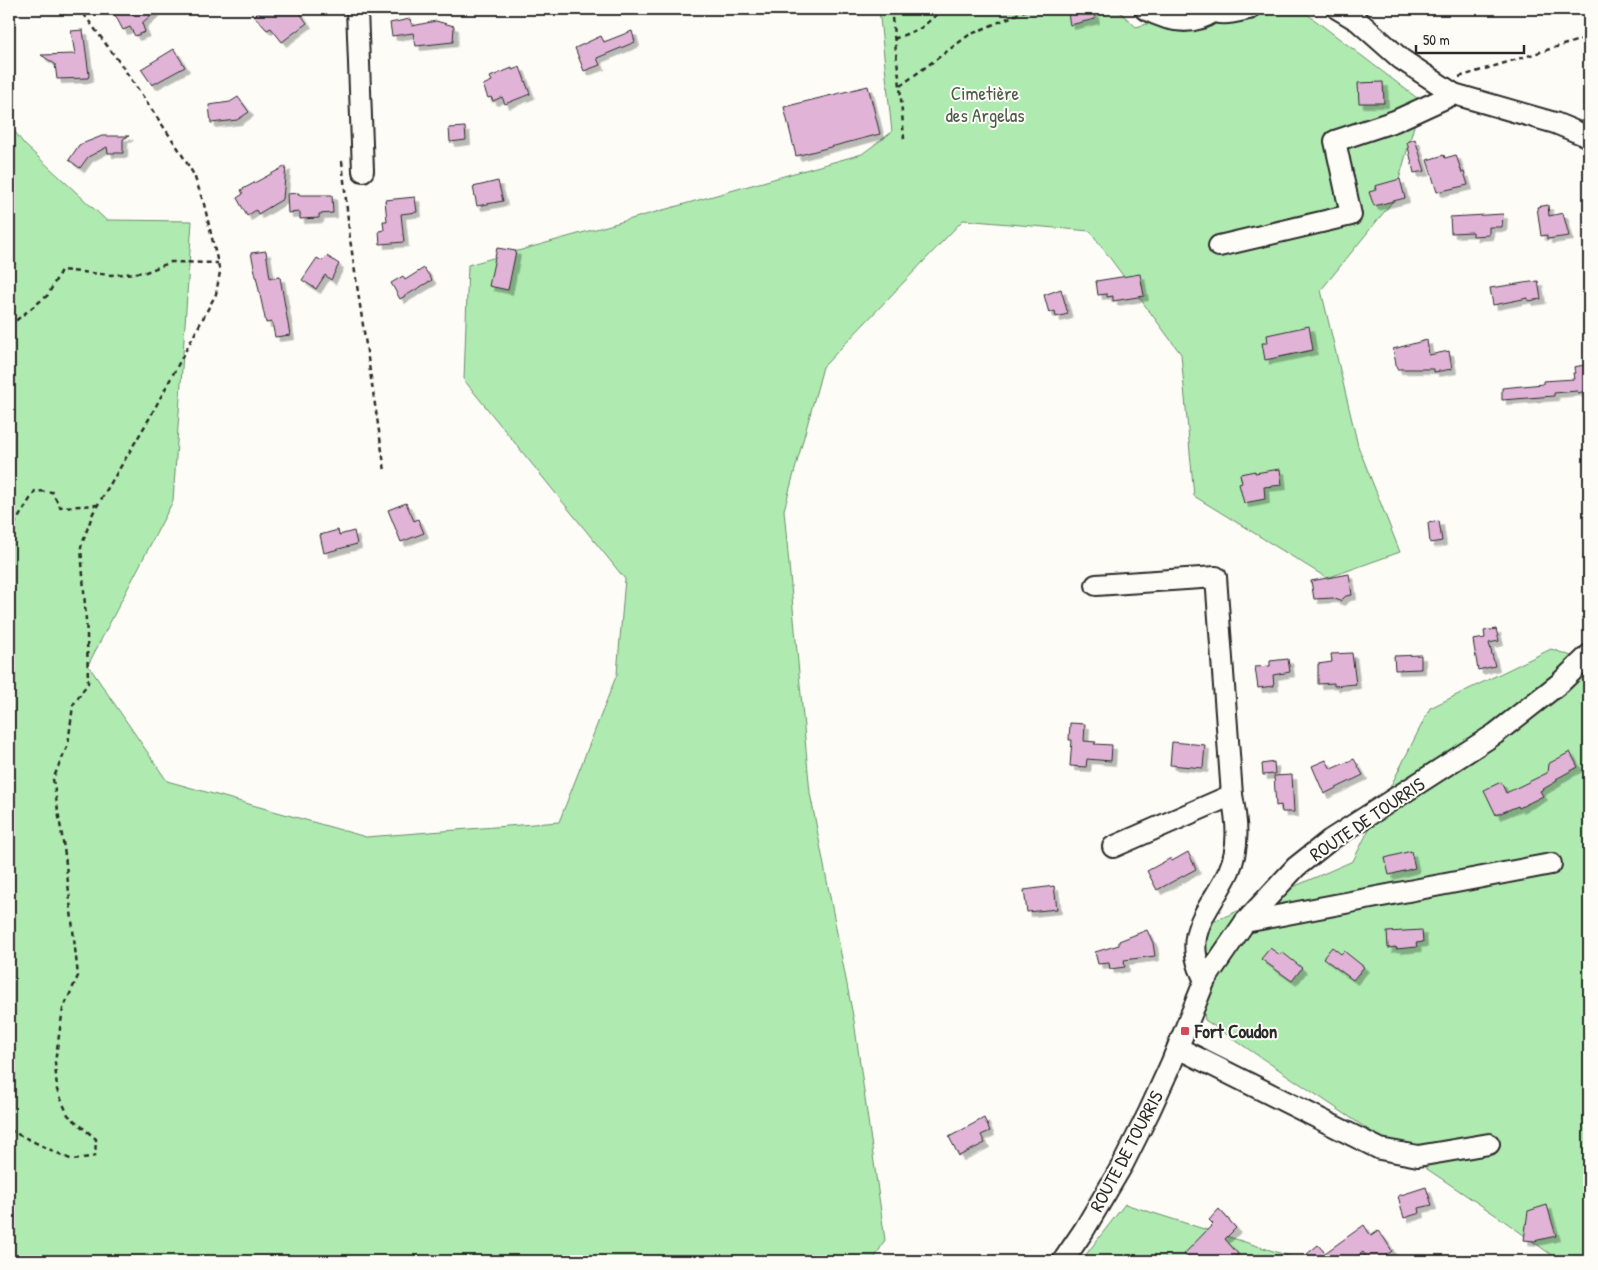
<svg xmlns="http://www.w3.org/2000/svg" width="1598" height="1270" font-family="'Patrick Hand',sans-serif">
  <style>
    .green { fill: #afebb0; stroke: #6d8b6e }
    .building { fill: #e0b3d7; stroke: #2b2b2b; filter: url(#shadow) }
    .lines { fill: none; stroke-linecap: round; stroke-linejoin: round }
    .minor-casing { stroke: #2b2b2b; stroke-width: 24 }
    .path { stroke: #2b2b2b; stroke-width: 2.5; stroke-dasharray: 5 4; stroke-linecap: butt }
    .minor { stroke: #fdfcf7; stroke-width: 20 }
    .poi-dot { fill: #d1495b; stroke: #fdfcf7; stroke-width: 2 }
    .labels { text-anchor: middle; stroke-width: 4; stroke-linejoin: round; paint-order: stroke }
    .park-label { font-size: 19px; fill: #4c5b4c; stroke: #fdfcf7 }
    .street-label { font-size: 19px; fill: #2b2b2b; stroke: #fdfcf7 }
    .poi-label { font-size: 19px; font-weight: bold; fill: #2b2b2b; stroke: #fdfcf7; text-anchor: start }
  </style>
  <defs>
    <filter id="shadow"><feDropShadow dx="4.5" dy="4.5" stdDeviation="0" flood-color="#0004"/></filter>
  </defs>
  <rect width="100%" height="100%" fill="#fdfcf7"/>
  <filter id="ink" filterUnits="userSpaceOnUse"><feTurbulence type="fractalNoise" baseFrequency=".02" numOctaves="2"/><feDisplacementMap in="SourceGraphic" scale="10" xChannelSelector="R" yChannelSelector="G"/><feConvolveMatrix kernelMatrix="1 2 1 2 8 2 1 2 1" color-interpolation-filters="sRGB"/></filter>
  <g filter="url(#ink)">
    <g class="green">
      <polygon points="879,9 1119,9 1120,12 1136,27 1193,11 1307,14 1421,101 1393,201 1321,290 1358,446 1400,552 1327,578 1194,496 1181,354 1090,231 963,220 823,367 784,510 810,793 854,1021 885,1240 873,1261 9,1261 9,124 24,144 106,220 192,221 173,501 88,665 167,781 366,837 559,822 617,674 625,579 464,380 468,265 862,154 892,132"/>
      <polygon points="1551,649 1589,662 1589,1261 1560,1261 1500,1218 1205,1020 1194,930 1353,861 1430,708"/>
      <polygon points="1125,1204 1292,1257 1295,1261 1081,1261"/>
    </g>
    <g class="building">
      <polygon points="126,9 128,9 133,15 139,9 158,9 142,23 145,32 135,36 130,27 123,30 114,13"/>
      <polygon points="264,9 297,9 307,23 282,42 271,28 267,30 254,16"/>
      <polygon points="1083,9 1093,9 1095,19 1070,25 1068,13"/>
      <polygon points="410,19 412,26 436,21 454,26 453,42 416,46 413,33 392,36 390,23"/>
      <polygon points="83,30 89,75 88,78 57,79 55,64 41,55 75,54 71,31"/>
      <polygon points="632,31 635,42 597,58 600,65 584,71 575,48 601,36 604,42"/>
      <polygon points="174,49 185,67 152,85 141,69"/>
      <polygon points="520,67 530,94 505,104 502,97 493,101 491,97 488,98 483,85 492,81 490,77 512,68 512,70"/>
      <polygon points="1383,82 1384,103 1359,103 1358,83"/>
      <polygon points="868,86 880,134 796,156 784,107"/>
      <polygon points="238,97 249,112 237,120 211,123 209,105 230,102"/>
      <polygon points="465,127 466,140 450,142 449,128"/>
      <polygon points="102,136 129,136 123,139 123,153 108,153 107,147 88,157 80,168 69,160 79,145"/>
      <polygon points="1415,139 1425,171 1414,173 1407,142"/>
      <polygon points="1444,155 1445,158 1456,155 1462,173 1464,172 1468,185 1437,192 1427,160"/>
      <polygon points="286,166 283,199 258,214 256,210 247,216 237,198 243,194 241,190"/>
      <polygon points="1400,179 1405,198 1374,206 1369,192 1376,190 1375,186"/>
      <polygon points="498,181 503,201 477,206 473,187"/>
      <polygon points="299,193 299,195 332,195 333,213 319,214 319,218 300,219 300,212 288,213 287,194"/>
      <polygon points="415,197 417,212 401,214 404,242 380,244 379,231 384,230 383,221 387,221 385,200"/>
      <polygon points="1548,205 1549,216 1563,213 1569,236 1547,239 1547,235 1541,236 1537,207"/>
      <polygon points="1503,214 1502,227 1489,227 1489,235 1473,236 1473,232 1451,233 1450,217"/>
      <polygon points="497,248 516,251 508,290 489,286"/>
      <polygon points="266,251 270,278 280,277 290,335 275,337 272,322 266,323 251,253"/>
      <polygon points="327,256 339,264 331,280 325,275 316,289 302,280 317,258 322,261"/>
      <polygon points="424,268 432,280 400,299 391,283 403,276 405,280"/>
      <polygon points="1140,274 1144,296 1113,301 1113,296 1107,297 1107,294 1098,295 1096,281"/>
      <polygon points="1538,281 1541,299 1528,301 1528,298 1493,305 1490,288"/>
      <polygon points="1061,289 1068,314 1056,317 1055,311 1049,313 1044,295"/>
      <polygon points="1309,326 1313,350 1265,360 1262,343 1268,343 1267,335"/>
      <polygon points="1427,340 1429,355 1449,351 1452,369 1434,372 1434,369 1397,369 1393,349"/>
      <polygon points="1589,364 1589,390 1578,393 1577,391 1554,393 1554,396 1502,400 1502,388 1543,384 1543,381 1574,379 1573,373 1575,373 1574,367"/>
      <polygon points="1280,469 1282,485 1264,487 1265,499 1244,503 1239,484 1242,483 1240,474 1255,471 1255,473"/>
      <polygon points="406,503 414,521 418,519 424,533 401,542 388,510"/>
      <polygon points="1439,521 1442,541 1430,543 1428,523"/>
      <polygon points="338,530 339,535 354,531 357,544 324,553 320,535"/>
      <polygon points="1349,574 1352,595 1346,596 1340,601 1333,598 1314,599 1311,581"/>
      <polygon points="1496,629 1499,641 1489,643 1495,666 1478,670 1473,640 1485,638 1484,631"/>
      <polygon points="1352,653 1356,684 1334,686 1334,683 1318,684 1318,664 1332,662 1331,654"/>
      <polygon points="1421,655 1421,669 1395,670 1394,656"/>
      <polygon points="1288,659 1290,672 1273,675 1274,686 1258,688 1255,667 1270,666 1270,661"/>
      <polygon points="1070,723 1085,724 1084,741 1096,742 1094,744 1112,745 1111,761 1087,759 1086,767 1070,766 1072,740 1069,740"/>
      <polygon points="1172,742 1205,745 1203,768 1170,765"/>
      <polygon points="1570,752 1578,767 1556,779 1557,781 1540,791 1543,796 1519,808 1518,806 1496,815 1484,790 1501,782 1506,793 1547,773 1548,764"/>
      <polygon points="1354,759 1363,775 1324,794 1312,766 1326,760 1331,769"/>
      <polygon points="1274,762 1275,774 1263,775 1262,764"/>
      <polygon points="1292,775 1294,812 1282,812 1281,805 1276,806 1274,776"/>
      <polygon points="1411,851 1415,868 1389,875 1385,858"/>
      <polygon points="1188,852 1196,869 1157,890 1147,871 1171,858 1172,861"/>
      <polygon points="1054,886 1057,909 1027,912 1024,890"/>
      <polygon points="1147,930 1153,943 1155,956 1124,960 1125,967 1110,969 1109,963 1098,964 1095,952 1119,945 1119,941"/>
      <polygon points="1422,930 1423,942 1416,943 1417,947 1396,949 1396,947 1388,948 1387,932"/>
      <polygon points="1332,947 1341,954 1344,951 1364,967 1353,980 1323,958"/>
      <polygon points="1270,948 1280,955 1282,952 1302,968 1292,981 1261,959"/>
      <polygon points="984,1118 990,1131 981,1135 985,1143 959,1156 949,1137"/>
      <polygon points="1426,1187 1432,1205 1419,1208 1420,1213 1404,1218 1398,1196"/>
      <polygon points="1547,1205 1556,1236 1534,1241 1524,1240 1528,1211"/>
      <polygon points="1219,1209 1236,1228 1225,1239 1238,1254 1231,1261 1225,1261 1220,1256 1215,1261 1190,1261 1184,1254 1213,1224 1209,1220"/>
      <polygon points="1364,1225 1371,1236 1378,1231 1384,1238 1392,1251 1386,1255 1390,1261 1370,1261 1363,1252 1350,1261 1313,1261 1307,1254 1318,1245 1325,1253"/>
    </g>
    <g class="lines">
      <g class="minor-casing">
        <g id="minor">
          <polyline points="357,9 363,171"/>
          <path d="M1145,9C1167,21 1191,27 1213,12"/>
          <path d="M1208,9C1221,17 1234,12 1249,9"/>
          <polyline points="1338,9 1358,21 1401,59 1454,94 1555,123 1589,137"/>
          <polyline points="1219,246 1351,215 1335,141 1395,121 1454,94"/>
          <polyline points="1096,585 1216,577 1232,795"/>
          <path d="M1113,847L1232,795C1237,821 1240,846 1229,871C1211,910 1179,933 1205,980"/>
          <polyline points="1245,922 1551,864"/>
          <polyline points="1178,1048 1380,1149 1418,1156 1489,1144"/>
          <polyline points="1063,1261 1084,1230 1123,1164 1149,1112 1171,1064 1205,980 1245,922 1296,867 1330,840 1495,734 1560,683 1589,655"/>
        </g>
      </g>
      <g class="path">
        <polyline points="891,9 900,86 904,139"/>
        <polyline points="892,12 902,9"/>
        <polyline points="894,39 921,28 943,9"/>
        <polyline points="1459,77 1589,37"/>
        <polyline points="900,86 969,35 1029,9"/>
        <polyline points="342,161 350,239 385,471"/>
        <polyline points="9,326 48,295 61,270 111,275 146,272 171,262 218,263"/>
        <polyline points="9,533 35,491 52,492 60,507 98,505"/>
        <polyline points="9,1130 72,1160 95,1156 96,1139 68,1115 57,1090 55,1062 63,1009 78,976 65,855 53,779 68,745 73,705 88,683 87,635 81,547 93,513 149,419 216,294 220,272 204,204 194,175 178,148 120,63 80,9"/>
      </g>
      <use href="#minor" class="minor"/>
    </g>
  </g>
  <rect class="poi-dot" x="1180" y="1026" width="10" height="10" rx="2.5"/>
  <g class="labels">
    <g class="park-label">
      <text x="985" y="100">Cimetière<tspan x="985" dy="22">des Argelas</tspan></text>
    </g>
    <g class="street-label">
      <text transform="translate(1367 819) rotate(-34)" y="7">ROUTE DE TOURRIS</text>
      <text transform="translate(1126 1151) rotate(-62)" y="7">ROUTE DE TOURRIS</text>
    </g>
    <g class="poi-label">
      <text x="1195" y="1038">Fort Coudon</text>
    </g>
  </g>
  <rect width="1598" height="1270" fill="none" stroke="#fdfcf7" stroke-width="30"/>
  <rect x="15" y="15" width="1568" height="1240" fill="none" stroke="#2b2b2b" stroke-width="2" filter="url(#ink)"/>
  <path d="M1416 45v8h108v-8" fill="none" stroke="#2b2b2b" stroke-width="2.5"/>
  <text x="1423" y="45" font-size="15" fill="#2b2b2b" stroke="#fdfcf7" stroke-width="4" paint-order="stroke">50 m</text>
</svg>
